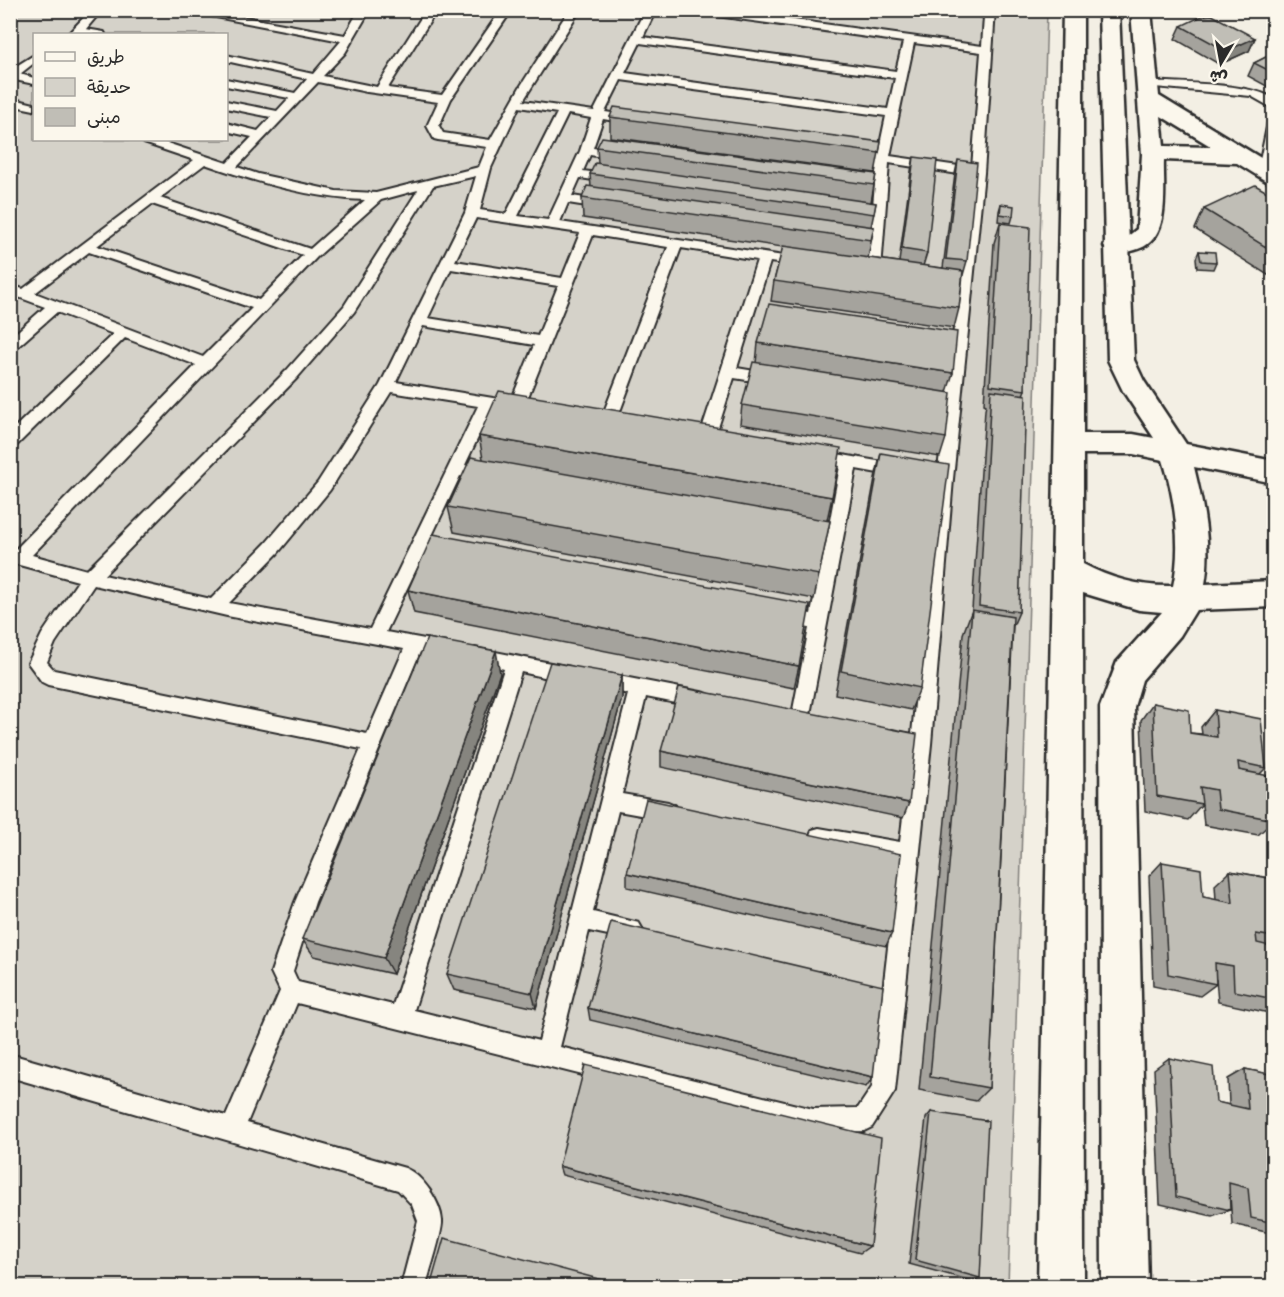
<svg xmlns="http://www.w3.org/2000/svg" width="1284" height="1297" font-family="Caveat,'Playpen Sans Arabic',sans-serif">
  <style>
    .green { fill: #d5d2c9; stroke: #807e7a; stroke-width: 1.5; fill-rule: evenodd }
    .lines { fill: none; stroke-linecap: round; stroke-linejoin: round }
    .lane-casing { stroke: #2b2b2b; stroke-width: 4 }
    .street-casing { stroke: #2b2b2b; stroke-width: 5 }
    .secondary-casing { stroke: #2b2b2b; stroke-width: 5 }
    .lane { fill: #fbf7ec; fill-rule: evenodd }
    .street { fill: #fbf7ec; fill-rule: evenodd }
    .secondary { fill: #fbf7ec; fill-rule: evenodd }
    .wall { fill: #a5a39d; stroke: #2b2b2b; stroke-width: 1.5 }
    .shaded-wall { fill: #86857f; stroke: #2b2b2b; stroke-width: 1.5 }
    .building { fill: #c0beb6; stroke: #2b2b2b; stroke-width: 1.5 }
  </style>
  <rect width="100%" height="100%" fill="#f3efe4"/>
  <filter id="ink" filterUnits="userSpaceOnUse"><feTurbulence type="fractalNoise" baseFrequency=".0167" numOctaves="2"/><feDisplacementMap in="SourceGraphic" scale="12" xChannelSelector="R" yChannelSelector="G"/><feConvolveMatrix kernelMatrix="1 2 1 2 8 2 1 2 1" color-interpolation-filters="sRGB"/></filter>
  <g filter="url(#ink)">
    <path class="green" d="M10,11H1047L1008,1286H11ZM34,34H226V140H34Z"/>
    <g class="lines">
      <g class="lane-casing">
        <g id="lane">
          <polygon points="91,10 102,10 86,29 104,32 105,34 68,34"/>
          <path d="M179,10H205L345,35L359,10H370L345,53L323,76L377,87L426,10H437L388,88L442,95L501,10H512L451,99L439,126L443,133L490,140L520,87L569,10H580L523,101L594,111L645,10H656L643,37L896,71L903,42L695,13L690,10H722L982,46L984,17L949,10H995L984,173L953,479L931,744L895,1091L872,1127L864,1131L813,1133L297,1003L247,1123L405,1168C422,1175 441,1202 442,1221C443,1231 429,1273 426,1286H401L418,1221L412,1205L398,1190L10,1077V1054L226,1116L280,991L271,972L295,902L361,749L48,685L42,682L28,663L42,634L78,581L12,563L10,549L15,550L196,365L125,338L16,446L10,447V432L113,334L57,312L15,349L10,351V338L45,307L10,294V285L23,289L194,160L144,143L142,140H158L227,163L252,137L226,131V123L258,131L271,117L226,108V101L277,111L289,98L226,86V79L295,93L307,79L226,61V55L313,74L341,41ZM640,43L895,78L888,109L625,73ZM914,43L981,52L972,168L890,156ZM621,80L886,116L878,154L855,150L849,154L851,157L877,161L867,273L869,276L884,279L891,275L889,272L881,270L889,163L971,176L937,479L912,734L892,730L885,732L882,738L885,744L911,750L900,842L819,828L812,830L809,837L812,844L819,846L898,860L872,1087L858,1108L813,1109L560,1047L589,931L632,940L639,937L643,930L639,923L593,912L618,811L668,820L675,817L678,811L675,805L668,802L622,794L646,697L701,708L708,706L710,700L708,694L701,692L598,672L592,675L589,680L592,685L628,694L539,1041L414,1010L521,672L571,683L577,680L580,675L577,670L571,667L475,648L469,650L466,655L469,660L504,669L393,1005L298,982L293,971L315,902L420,652L447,657L453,655L456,650L453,645L447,643L386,632L423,555L448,561L454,559L456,554L454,549L428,544L460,476L487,481L493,479L495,475L493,471L465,465L492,408L516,412L524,407L593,235L668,247L600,422L603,426H613L616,422L681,248L757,260L699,438L701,442L719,446L725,444L727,440L725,436L716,434L734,378L773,384L780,379L773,374L737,368L770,262L805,267L812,263L810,260L560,222L568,203L605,209L611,205L605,201L572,196L580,178L613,183L619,179L613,175L583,171L590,155L621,160L627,156L621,152L593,148L603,119L632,124L638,120L632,116L605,112ZM318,82L367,92L438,102L427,126L434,139L438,140L487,147L479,167L376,193L336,191L258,174L237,167ZM519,107L557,113L506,214L480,210L491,168ZM568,114L591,118L580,151L548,220L518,216ZM205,164C256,182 310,198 365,200L310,249L160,198ZM476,176L465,213L380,385L318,482L266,543L211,599L104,575L297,378L354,312L433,186ZM418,190L344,306L287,370L87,570L32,555L317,257L381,200ZM152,204L303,255L259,300L97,246ZM476,218L580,233L562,278L455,261ZM89,252L252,308L203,357L35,293ZM451,269L558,286L538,336L428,318ZM423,326L534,345L511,401L396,382ZM391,392L478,406L370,629L229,603L278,553L330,490ZM94,585L227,616L404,649L367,734L54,670L47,662L55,643Z"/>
          <polygon points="34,55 34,63 20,74 34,78 34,84 10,79 10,70"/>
          <path d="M1148,81C1177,83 1253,83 1274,99V109L1251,96L1144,86L1142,84Z"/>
          <polygon points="10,98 34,104 34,110 10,105"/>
          <polygon points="1270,113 1274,113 1274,156 1270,170 1264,174 1258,170"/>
          <polygon points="814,450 900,465 906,467 908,471 906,475 900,477 856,469 809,720 807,726 800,728 793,726 791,720 809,628 779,621 776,616 779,611 785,609 811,614 825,543 798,537 796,533 798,529 804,527 828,531 840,466 808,460 806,456 808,452"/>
        </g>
      </g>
      <g class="street-casing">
        <path id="street" d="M1131,10H1151L1159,96L1274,166V183L1266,181L1237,163L1164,160C1163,190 1172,241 1135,250C1125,253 1117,254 1107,251L1104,246L1107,241L1127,237L1137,229L1142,154ZM1161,116L1212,147L1164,146Z"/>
      </g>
      <g class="secondary-casing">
        <path id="secondary" d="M1063,10H1083V434H1133L1154,438L1123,391L1108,360L1099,10H1119L1134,360L1144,381L1186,444L1274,461V483L1194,467C1203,504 1212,546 1205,584L1274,581V607L1196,610L1180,636L1142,680L1134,707L1148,1286H1102L1100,707L1117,662L1162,612L1139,610L1083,593L1084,1286H1038ZM1083,454H1133L1163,460C1175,498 1182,547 1173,586C1142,587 1111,579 1083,564Z"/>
      </g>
      <use href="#lane" class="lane"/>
      <use href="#street" class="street"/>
      <use href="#secondary" class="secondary"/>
    </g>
    <g class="wall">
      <polygon points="1181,26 1255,38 1249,51 1227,61 1217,63 1175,39"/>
      <polygon points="1274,53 1274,90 1248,76 1254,63"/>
      <polygon points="610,117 881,142 875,173 610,137"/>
      <polygon points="597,147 876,174 871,202 876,203 871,227 874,227 868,258 899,262 911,171 914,157 927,253 923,266 943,268 955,174 958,160 967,261 963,275 959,308 954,328 771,301 774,281 783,247 583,218 582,198 591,187 590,174 598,164"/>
      <polygon points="1274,196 1274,279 1195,229 1204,209"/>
      <polygon points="1001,204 1013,216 1011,223 998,221 999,211"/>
      <polygon points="1000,223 1025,390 1023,395 1019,612 1013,626 989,1088 976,1101 919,1090 963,634 972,610 985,410 986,405 984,404 994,243"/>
      <polygon points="1199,251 1216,262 1213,269 1197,268 1196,258"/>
      <polygon points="758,343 953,373 947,392 946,438 940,457 740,424 742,405 756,363"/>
      <polygon points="479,436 832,497 827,520 830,521 814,599 454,532 448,507 483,459"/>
      <polygon points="881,453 920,688 911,710 835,694 875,478"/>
      <polygon points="408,590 799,666 794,688 414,613"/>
      <polygon points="500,673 393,974 314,956 302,939"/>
      <polygon points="622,675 622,698 536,1008 454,990 447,974"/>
      <polygon points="1153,703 1190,733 1202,734 1201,727 1215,710 1266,768 1260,774 1274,820 1258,835 1204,825 1202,805 1201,805 1188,820 1145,811 1141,720"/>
      <polygon points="661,751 909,803 903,818 661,767"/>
      <polygon points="1162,862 1203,897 1216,900 1215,885 1230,871 1274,879 1274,1014 1218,1002 1216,979 1216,984 1200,996 1153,986 1149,876"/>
      <polygon points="627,873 892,933 886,946 627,887"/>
      <polygon points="588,1008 873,1077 866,1087 590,1020"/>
      <polygon points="1169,1058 1216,1102 1229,1105 1228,1079 1245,1069 1274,1075 1274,1234 1232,1224 1230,1195 1230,1210 1212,1216 1160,1204 1154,1069"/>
      <polygon points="931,1112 980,1278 972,1281 909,1264 926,1118"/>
      <polygon points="559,1166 870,1246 860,1253 562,1175"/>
    </g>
    <g class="shaded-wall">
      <polygon points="1255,38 1249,51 1227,61 1217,63 1223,49"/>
      <polygon points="496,651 500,673 393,974 384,958"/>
      <polygon points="622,675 622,698 536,1008 532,993"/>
    </g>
    <g class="building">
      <polygon points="1212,15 1255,38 1233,48 1223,49 1181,26 1202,16"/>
      <polygon points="1274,53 1274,73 1254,63"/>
      <polygon points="614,107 881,142 879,153 610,117"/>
      <polygon points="602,137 876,174 874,185 597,147"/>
      <polygon points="914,157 937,160 927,253 902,249"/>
      <polygon points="958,160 977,163 967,261 946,259"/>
      <polygon points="595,163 876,203 874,214 590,174"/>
      <polygon points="1255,185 1274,196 1274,252 1204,209"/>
      <polygon points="587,186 874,227 871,240 582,198"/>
      <polygon points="1001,204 1014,206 1013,216 1000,214"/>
      <polygon points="1000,223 1030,227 1025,390 990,385"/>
      <polygon points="783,246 963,271 959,308 774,281"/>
      <polygon points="1199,251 1215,252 1216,262 1201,261"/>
      <polygon points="769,304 957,332 953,373 758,343"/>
      <polygon points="753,362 951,393 946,438 742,405"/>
      <polygon points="991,390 1026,395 1019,612 979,606"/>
      <polygon points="499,391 841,448 832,497 479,436"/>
      <polygon points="881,453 949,465 920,688 841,671"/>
      <polygon points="471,457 830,521 819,575 448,507"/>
      <polygon points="433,534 810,605 799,666 408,590"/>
      <polygon points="972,610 1013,617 989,1088 930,1077"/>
      <polygon points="427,638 496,651 384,958 302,939"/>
      <polygon points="550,662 622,675 532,993 447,974"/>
      <polygon points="679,687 917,734 909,803 661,751"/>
      <polygon points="1153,703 1189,710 1190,733 1217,737 1215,710 1261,719 1266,768 1238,762 1239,770 1269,776 1274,820 1218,809 1216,790 1200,787 1202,804 1157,796"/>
      <polygon points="646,799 901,854 892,933 627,873"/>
      <polygon points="1162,862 1201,869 1203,897 1233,903 1230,871 1274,879 1274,937 1256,934 1257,943 1274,947 1274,999 1234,991 1233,966 1215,963 1216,984 1168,974"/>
      <polygon points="611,922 883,986 873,1077 588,1008"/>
      <polygon points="1169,1058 1213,1067 1216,1102 1248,1109 1245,1069 1274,1075 1274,1223 1251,1218 1248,1188 1229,1183 1230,1210 1176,1197"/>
      <polygon points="585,1065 881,1138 870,1246 559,1166"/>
      <polygon points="931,1112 988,1121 980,1278 915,1260"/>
      <polygon points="444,1238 629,1287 430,1287"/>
    </g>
  </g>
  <rect width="1284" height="1297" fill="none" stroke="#fbf7ec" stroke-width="36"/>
  <rect x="18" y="18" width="1248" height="1261" fill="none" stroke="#2b2b2b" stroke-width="2" filter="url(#ink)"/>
  <rect x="33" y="33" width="195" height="108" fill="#fbf7ec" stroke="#a8a59f" stroke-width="1.5"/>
  <rect x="45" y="52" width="30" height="9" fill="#fbf7ec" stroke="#a8a59f" stroke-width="1.5"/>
  <text x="87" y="63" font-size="18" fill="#2b2b2b">طريق</text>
  <rect x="45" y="78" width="30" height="18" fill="#d5d2c9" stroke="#a8a59f" stroke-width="1.5"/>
  <text x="87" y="93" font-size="18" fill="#2b2b2b">حديقة</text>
  <rect x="45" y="108" width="30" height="18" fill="#c0beb6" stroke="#a8a59f" stroke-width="1.5"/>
  <text x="87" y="123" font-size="18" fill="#2b2b2b">مبنى</text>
  <g transform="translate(1221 63) rotate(190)" stroke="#fbf7ec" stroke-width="4.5" paint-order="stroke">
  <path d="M0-4.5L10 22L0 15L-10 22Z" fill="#2b2b2b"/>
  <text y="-9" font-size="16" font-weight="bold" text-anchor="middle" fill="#2b2b2b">ش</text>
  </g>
</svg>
